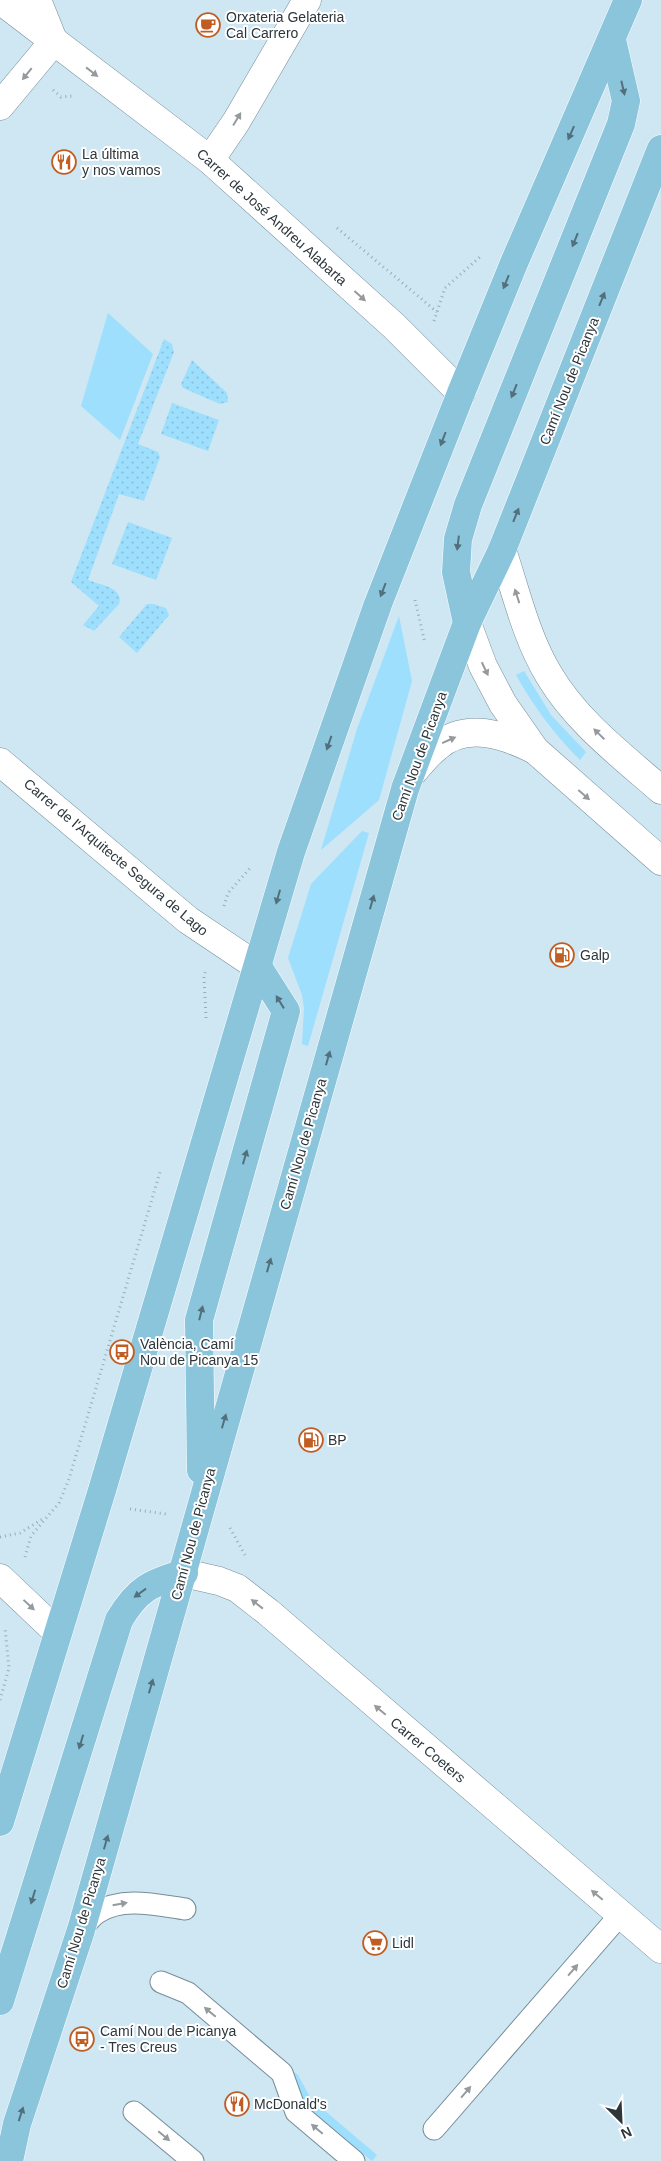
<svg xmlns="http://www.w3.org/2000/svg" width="661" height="2161" font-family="Arial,sans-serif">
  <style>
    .green { fill: #9ddffd }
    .garden { fill: url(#garden-dots) }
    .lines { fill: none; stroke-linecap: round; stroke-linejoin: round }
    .service-casing { stroke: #768d98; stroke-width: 23 }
    .minor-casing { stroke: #768d98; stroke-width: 29 }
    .primary-casing { stroke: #fff; stroke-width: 29 }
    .path { stroke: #98acb6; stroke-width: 3; stroke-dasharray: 1 4; stroke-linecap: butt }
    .service { stroke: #fff; stroke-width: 21 }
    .minor { stroke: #fff; stroke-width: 28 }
    .primary { stroke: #8ac5dc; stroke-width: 28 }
    .oneway { fill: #969a9d }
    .oneway2 { fill: #526f7b }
    .labels { text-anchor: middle; stroke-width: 4; stroke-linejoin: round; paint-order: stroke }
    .poi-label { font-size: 14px; fill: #2c363b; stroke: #fff; text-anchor: start }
    .street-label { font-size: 14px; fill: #2c363b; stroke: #fff }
  </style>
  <defs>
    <pattern id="garden-dots" width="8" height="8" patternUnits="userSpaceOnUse" patternTransform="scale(1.25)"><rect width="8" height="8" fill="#9ddffd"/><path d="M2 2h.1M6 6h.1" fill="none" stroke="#87c0da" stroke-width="1.8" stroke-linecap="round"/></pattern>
  </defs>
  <rect width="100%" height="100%" fill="#cee7f3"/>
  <g class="green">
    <polygon points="108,313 153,354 120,440 81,406"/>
    <polygon points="399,616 412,681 379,800 321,850 357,729"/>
    <path d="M524,671L551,715L586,752L580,760C554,734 534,707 516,675Z"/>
    <polygon points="362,831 369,833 308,1046 302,1044 304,1008 302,995 288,958 311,884"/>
    <polygon points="285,2065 298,2075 311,2099 377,2155 372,2161 303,2104"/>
  </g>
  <g class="garden">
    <path d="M164,339L172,344L174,352L138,444L158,452L160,457L144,501L119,494L88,580C100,585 124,587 119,604L94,631L83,625L99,606L71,582Z"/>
    <polygon points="192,360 227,393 228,402 220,404 183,388 181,384"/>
    <polygon points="172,403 219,420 208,451 161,434"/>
    <polygon points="128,522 172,538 156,580 112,564"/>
    <polygon points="147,604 153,604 166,608 169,615 137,653 119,637"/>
  </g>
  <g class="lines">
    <g class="service-casing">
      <g id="service">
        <path d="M81,1930C86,1924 91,1917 97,1913C122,1896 157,1905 185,1909"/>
        <polyline points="161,1982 188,1993 282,2073 296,2112 354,2161"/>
        <polyline points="134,2112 193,2161"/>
        <polyline points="434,2129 620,1915"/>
      </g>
    </g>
    <g class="minor-casing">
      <g id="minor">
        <polyline points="0,0 210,160 394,326 461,393"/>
        <polyline points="37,0 53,40"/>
        <polyline points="0,106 54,41"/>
        <polyline points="210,160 236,122 307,0"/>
        <path d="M502,550C516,592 526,637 549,675C576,721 621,755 661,790"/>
        <polyline points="467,623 483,666 503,704 535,750 661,861"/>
        <polyline points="0,762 188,920 258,967"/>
        <path d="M413,772C421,763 428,754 437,747C466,721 505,735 535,750"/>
        <polyline points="184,1573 219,1581 237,1588 268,1612 661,1949"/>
        <polyline points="0,1578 57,1632"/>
      </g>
    </g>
    <g class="primary-casing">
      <g id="primary">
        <polyline points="467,623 456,572 458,539 468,505 621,124 626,101 612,40"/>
        <polyline points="201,1470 199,1320 286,1011 258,967"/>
        <polyline points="0,1822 103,1487 291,852 378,604 461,393 514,263 628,0"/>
        <path d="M0,2001L119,1620C138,1588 150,1584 184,1573"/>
        <polyline points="9,2161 17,2124 81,1930 405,789 467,623 502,550 661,149"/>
      </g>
    </g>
    <g class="path">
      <polyline points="53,90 61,97 72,96"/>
      <polyline points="337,228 437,312"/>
      <polyline points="434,321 445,288 480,257"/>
      <polyline points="415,600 425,643"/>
      <polyline points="224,906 228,893 251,867"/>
      <polyline points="206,1018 204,977 206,970"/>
      <polyline points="130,1509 166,1514"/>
      <polyline points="230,1528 245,1555"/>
      <polyline points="0,1537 20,1533 44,1518"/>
      <polyline points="25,1557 31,1536 59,1503 69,1479 160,1172"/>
      <polyline points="0,1700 9,1668 5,1628"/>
    </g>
    <use href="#service" class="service"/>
    <use href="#minor" class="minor"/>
    <use href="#primary" class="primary"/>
  </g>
  <defs><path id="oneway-solid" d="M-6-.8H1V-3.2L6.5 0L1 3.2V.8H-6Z" transform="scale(1.25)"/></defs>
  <g class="oneway">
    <use href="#oneway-solid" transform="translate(92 72) rotate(38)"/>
    <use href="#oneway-solid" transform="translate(27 74) rotate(129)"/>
    <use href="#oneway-solid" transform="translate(237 119) rotate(-59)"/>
    <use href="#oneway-solid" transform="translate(360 296) rotate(42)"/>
    <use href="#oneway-solid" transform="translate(517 596) rotate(-108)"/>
    <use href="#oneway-solid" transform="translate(485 669) rotate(65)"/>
    <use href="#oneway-solid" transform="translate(599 734) rotate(-136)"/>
    <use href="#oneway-solid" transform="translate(449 740) rotate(-24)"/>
    <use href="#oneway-solid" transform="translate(584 795) rotate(41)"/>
    <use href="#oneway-solid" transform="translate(257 1604) rotate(-142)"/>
    <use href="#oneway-solid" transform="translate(29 1605) rotate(43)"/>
    <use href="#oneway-solid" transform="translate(380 1710) rotate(-140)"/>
    <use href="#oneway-solid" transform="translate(597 1895) rotate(-140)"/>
    <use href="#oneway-solid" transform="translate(120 1904) rotate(-10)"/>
    <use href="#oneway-solid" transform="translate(573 1970) rotate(-49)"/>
    <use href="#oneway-solid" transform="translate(210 2012) rotate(-140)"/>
    <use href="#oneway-solid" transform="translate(466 2092) rotate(-49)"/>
    <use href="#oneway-solid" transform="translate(317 2129) rotate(-140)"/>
    <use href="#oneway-solid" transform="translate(164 2136) rotate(40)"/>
  </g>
  <g class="oneway2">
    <use href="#oneway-solid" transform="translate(623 88) rotate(77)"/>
    <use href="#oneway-solid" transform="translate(571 133) rotate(114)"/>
    <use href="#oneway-solid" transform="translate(575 240) rotate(112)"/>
    <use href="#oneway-solid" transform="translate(506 282) rotate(112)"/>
    <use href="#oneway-solid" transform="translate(602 299) rotate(-68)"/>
    <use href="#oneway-solid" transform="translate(514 391) rotate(112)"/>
    <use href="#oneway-solid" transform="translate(443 439) rotate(111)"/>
    <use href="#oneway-solid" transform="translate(516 515) rotate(-68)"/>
    <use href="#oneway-solid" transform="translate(458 543) rotate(97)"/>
    <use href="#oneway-solid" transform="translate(383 590) rotate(111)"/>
    <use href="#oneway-solid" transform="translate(329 743) rotate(109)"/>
    <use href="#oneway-solid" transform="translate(278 897) rotate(106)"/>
    <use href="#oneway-solid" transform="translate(372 902) rotate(-74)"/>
    <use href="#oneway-solid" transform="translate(280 1002) rotate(-122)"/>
    <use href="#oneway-solid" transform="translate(328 1058) rotate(-74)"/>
    <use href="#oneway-solid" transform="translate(245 1157) rotate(-74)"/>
    <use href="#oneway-solid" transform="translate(269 1265) rotate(-74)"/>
    <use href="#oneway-solid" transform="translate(201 1313) rotate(-76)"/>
    <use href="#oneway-solid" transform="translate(224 1421) rotate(-74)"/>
    <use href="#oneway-solid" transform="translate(140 1593) rotate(144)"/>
    <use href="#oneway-solid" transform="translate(151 1686) rotate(-74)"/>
    <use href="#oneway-solid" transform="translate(81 1742) rotate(107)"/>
    <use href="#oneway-solid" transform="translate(106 1842) rotate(-74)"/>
    <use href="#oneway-solid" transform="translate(33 1897) rotate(107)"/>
    <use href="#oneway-solid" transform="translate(21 2114) rotate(-72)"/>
  </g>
  <defs>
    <g id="cafe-ring" transform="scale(1.25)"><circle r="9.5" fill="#fff" stroke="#c05d22" stroke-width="1.5"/><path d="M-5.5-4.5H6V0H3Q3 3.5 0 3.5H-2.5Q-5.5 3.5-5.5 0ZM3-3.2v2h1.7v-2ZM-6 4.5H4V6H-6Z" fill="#c05d22"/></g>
    <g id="restaurant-ring" transform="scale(1.25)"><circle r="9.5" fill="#fff" stroke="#c05d22" stroke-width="1.5"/><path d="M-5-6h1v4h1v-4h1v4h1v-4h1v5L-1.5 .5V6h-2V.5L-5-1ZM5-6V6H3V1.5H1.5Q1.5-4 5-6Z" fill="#c05d22"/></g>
    <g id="fuel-ring" transform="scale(1.25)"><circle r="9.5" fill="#fff" stroke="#c05d22" stroke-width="1.5"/><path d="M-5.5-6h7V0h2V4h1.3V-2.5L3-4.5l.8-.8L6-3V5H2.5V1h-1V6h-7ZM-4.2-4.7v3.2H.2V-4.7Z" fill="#c05d22"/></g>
    <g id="bus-ring" transform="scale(1.25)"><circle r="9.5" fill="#fff" stroke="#c05d22" stroke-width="1.5"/><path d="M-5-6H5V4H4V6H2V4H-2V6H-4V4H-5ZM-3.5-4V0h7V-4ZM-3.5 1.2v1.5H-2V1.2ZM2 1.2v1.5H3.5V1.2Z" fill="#c05d22"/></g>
    <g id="supermarket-ring" transform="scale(1.25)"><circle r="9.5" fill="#fff" stroke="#c05d22" stroke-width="1.5"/><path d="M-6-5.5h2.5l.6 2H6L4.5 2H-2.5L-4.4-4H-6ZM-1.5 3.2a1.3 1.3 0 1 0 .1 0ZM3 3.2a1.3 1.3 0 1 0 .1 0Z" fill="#c05d22"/></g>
  </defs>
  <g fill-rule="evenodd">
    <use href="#cafe-ring" x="208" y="25"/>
    <use href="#restaurant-ring" x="64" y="162"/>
    <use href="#fuel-ring" x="562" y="955"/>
    <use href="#bus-ring" x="122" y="1352"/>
    <use href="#fuel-ring" x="311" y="1440"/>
    <use href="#supermarket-ring" x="375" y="1943"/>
    <use href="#bus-ring" x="82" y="2039"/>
    <use href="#restaurant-ring" x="237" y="2104"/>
  </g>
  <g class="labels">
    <g class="poi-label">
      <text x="226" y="22">Orxateria Gelateria<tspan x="226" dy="16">Cal Carrero</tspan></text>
      <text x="82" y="159">La última<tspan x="82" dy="16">y nos vamos</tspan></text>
      <text x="580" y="960">Galp</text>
      <text x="140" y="1349">València, Camí<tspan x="140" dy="16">Nou de Picanya 15</tspan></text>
      <text x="328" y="1445">BP</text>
      <text x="392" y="1948">Lidl</text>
      <text x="100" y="2036">Camí Nou de Picanya<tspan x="100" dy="16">- Tres Creus</tspan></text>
      <text x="254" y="2109">McDonald's</text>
    </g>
    <g class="street-label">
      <text transform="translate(272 217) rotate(42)" y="5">Carrer de José Andreu Alabarta</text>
      <text transform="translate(569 381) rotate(-68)" y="5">Camí Nou de Picanya</text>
      <text transform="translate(419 756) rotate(-70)" y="5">Camí Nou de Picanya</text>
      <text transform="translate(116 857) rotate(40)" y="5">Carrer de l'Arquitecte Segura de Lago</text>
      <text transform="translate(303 1144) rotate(-74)" y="5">Camí Nou de Picanya</text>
      <text transform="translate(193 1534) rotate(-75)" y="5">Camí Nou de Picanya</text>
      <text transform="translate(428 1750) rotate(40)" y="5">Carrer Coeters</text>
      <text transform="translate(81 1923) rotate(-73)" y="5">Camí Nou de Picanya</text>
    </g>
  </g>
  <g transform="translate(621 2121) rotate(156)" stroke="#ffffff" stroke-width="4" paint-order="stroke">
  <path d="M0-4L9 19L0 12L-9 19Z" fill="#2c363b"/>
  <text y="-8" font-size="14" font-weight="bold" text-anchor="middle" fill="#2c363b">N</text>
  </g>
</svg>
